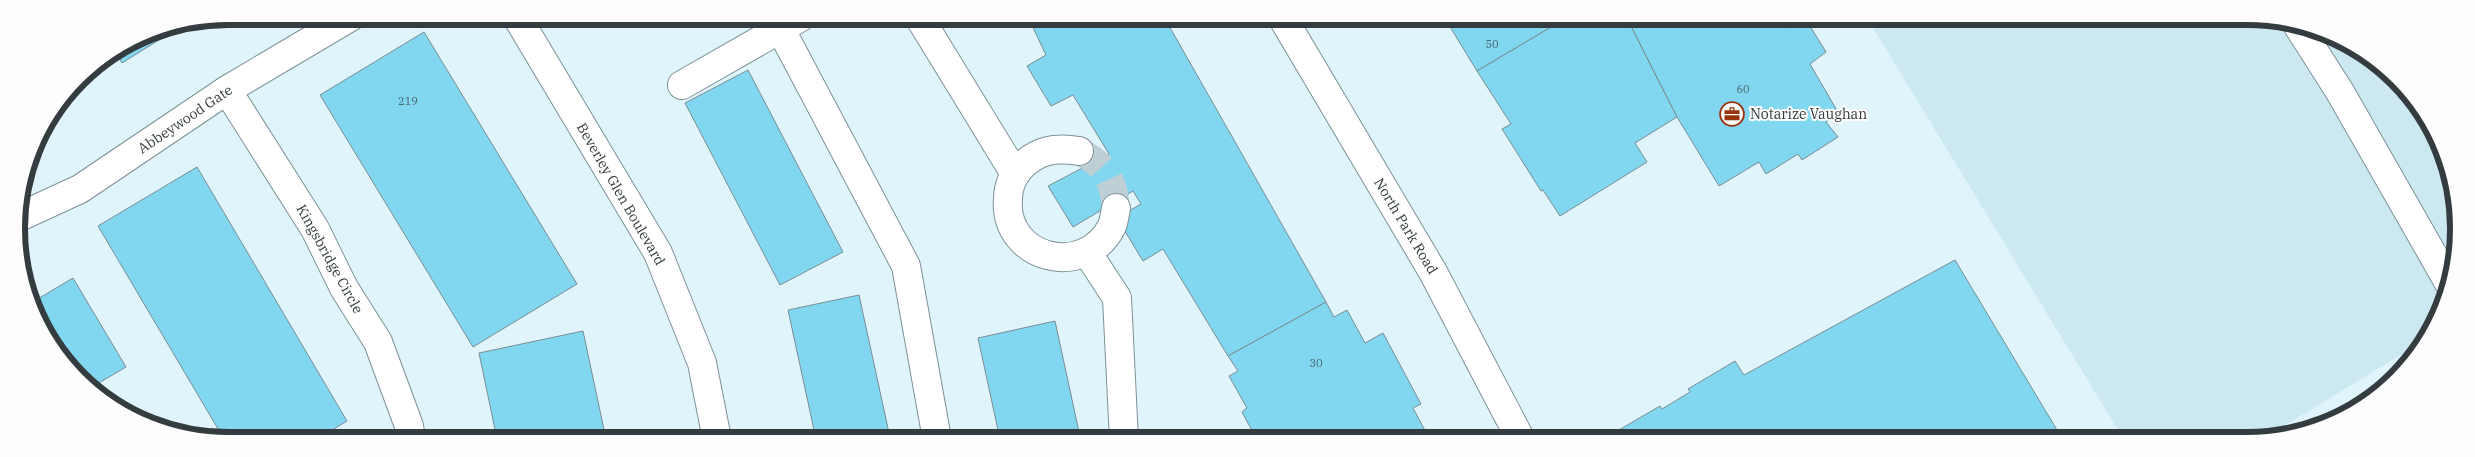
<svg xmlns="http://www.w3.org/2000/svg" width="2475" height="457" font-family="'IBM Plex Serif',serif">
  <style>
    .built { fill: #cce9f2 }
    .building { fill: #82d7f0; stroke: #798c92 }
    .lines { fill: none; stroke-linecap: round; stroke-linejoin: round }
    .minor-tunnel { stroke: #bed0d5; stroke-width: 28; stroke-dasharray: 28 14; stroke-linecap: butt }
    .minor-casing { stroke: #7d9197; stroke-width: 30 }
    .minor { stroke: #fff; stroke-width: 28 }
    .labels { text-anchor: middle; stroke-width: 4; stroke-linejoin: round; paint-order: stroke }
    .number-label { font-size: 11px; fill: #48636b }
    .poi-label { font-size: 14px; fill: #343c3f; stroke: #fdfdfd; text-anchor: start }
    .street-label { font-size: 14px; fill: #343c3f; stroke: #fdfdfd }
    .rim { fill: none; stroke: #343c3f; stroke-width: 6 }
  </style>
  <rect width="100%" height="100%" fill="#e0f5fb"/>
  <polygon class="built" points="1867,18 2274,18 2352,45 2415,99 2451,173 2457,256 2437,322 2424,341 2261,440 2124,440"/>
  <g class="building">
    <polygon points="1028,17 1164,17 1326,302 1228,356 1163,249 1143,261 1117,218 1141,204 1133,191 1073,227 1048,186 1109,154 1073,95 1051,106 1027,66 1046,55"/>
    <polygon points="1444,17 1568,17 1477,71"/>
    <polygon points="1568,17 1576,17 1583,21 1584,17 1620,17 1619,25 1631,26 1677,117 1635,143 1647,162 1560,216 1543,190 1541,191 1502,129 1511,124 1477,71"/>
    <polygon points="1678,18 1782,18 1788,28 1805,18 1826,52 1810,64 1839,114 1826,122 1838,137 1802,160 1798,154 1766,174 1759,162 1719,186 1677,117 1631,26"/>
    <polygon points="183,25 122,63 116,53 148,32"/>
    <polygon points="424,32 577,284 473,347 320,95"/>
    <polygon points="109,58 110,61 77,81 79,78"/>
    <polygon points="748,70 843,252 780,285 685,103"/>
    <polygon points="197,167 347,421 317,439 224,439 98,226"/>
    <polygon points="1955,260 2063,440 1616,440 1612,434 1660,406 1662,409 1690,392 1688,389 1735,361 1744,375"/>
    <polygon points="73,278 126,367 92,387 69,368 31,303"/>
    <polygon points="859,295 889,433 859,439 816,439 788,310"/>
    <polygon points="1326,302 1334,317 1347,310 1365,343 1383,333 1421,404 1413,408 1430,440 1257,440 1242,412 1247,408 1229,376 1238,371 1228,356"/>
    <polygon points="1055,321 1079,432 1044,440 1000,439 978,338"/>
    <polygon points="583,331 606,439 497,439 479,353"/>
  </g>
  <g class="lines">
    <path class="minor-tunnel" d="M1079,151C1105,165 1113,178 1116,208"/>
    <g class="minor-casing">
      <g id="minor">
        <polyline points="517,17 658,253 702,363 717,439"/>
        <polyline points="919,17 1015,174"/>
        <polyline points="1282,17 1433,272 1521,440"/>
        <polyline points="2298,26 2340,92 2449,283"/>
        <polyline points="780,28 906,266 937,439"/>
        <polyline points="682,85 801,17"/>
        <polyline points="227,90 315,229 344,288 378,342 409,426 411,439"/>
        <path d="M1079,151C1055,147 1037,150 1020,168C1012,177 1008,187 1008,199C1003,259 1085,280 1112,226C1114,221 1115,213 1116,208"/>
        <polyline points="17,218 80,189 227,90 352,16"/>
        <polyline points="1087,252 1117,298 1124,440"/>
      </g>
    </g>
    <use href="#minor" class="minor"/>
  </g>
  <defs>
    <g id="office-ring" transform="scale(1.25)"><circle r="9.5" fill="#fdfdfd" stroke="#99330b" stroke-width="1.5"/><path d="M-6-3h4V-5.5h4V-3h4V5H-6ZM-1-4.5V-3h2v-1.5ZM-6 0V1H6V0Z" fill="#99330b"/></g>
  </defs>
  <g fill-rule="evenodd">
    <use href="#office-ring" x="1732" y="114"/>
  </g>
  <g class="labels">
    <g class="number-label">
      <text x="1492" y="48">50</text>
      <text x="1743" y="93">60</text>
      <text x="408" y="105">219</text>
      <text x="1316" y="367">30</text>
    </g>
    <g class="poi-label">
      <text x="1750" y="119">Notarize Vaughan</text>
    </g>
    <g class="street-label">
      <text transform="translate(185 119) rotate(-34)" y="5">Abbeywood Gate</text>
      <text transform="translate(621 194) rotate(60)" y="5">Beverley Glen Boulevard</text>
      <text transform="translate(1406 226) rotate(59)" y="5">North Park Road</text>
      <text transform="translate(330 259) rotate(61)" y="5">Kingsbridge Circle</text>
    </g>
  </g>
  <path d="M0 0H2475V457H0ZM228 25H2247A203 203 0 0 1 2450 228V229A203 203 0 0 1 2247 432H228A203 203 0 0 1 25 229V228A203 203 0 0 1 228 25Z" fill="#fdfdfd" fill-rule="evenodd"/>
  <path class="rim" d="M228 25H2247A203 203 0 0 1 2450 228V229A203 203 0 0 1 2247 432H228A203 203 0 0 1 25 229V228A203 203 0 0 1 228 25Z"/>
</svg>
